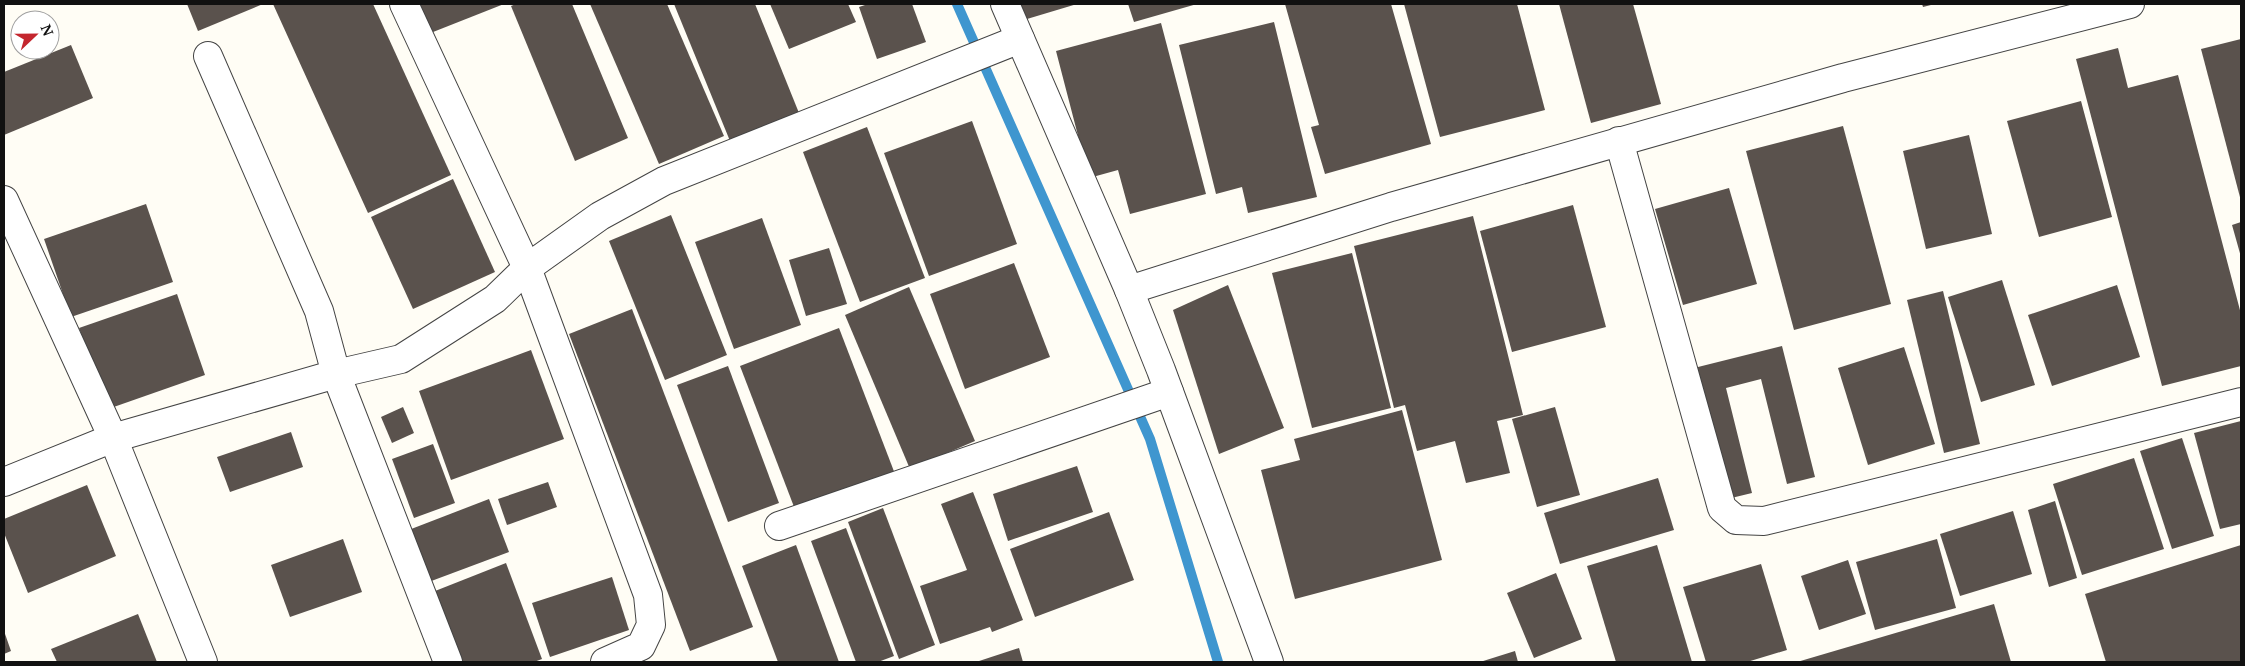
<svg xmlns="http://www.w3.org/2000/svg" width="2245" height="666" font-family="'Noto Serif',serif">
  <style>
    .lines { fill: none; stroke-linecap: round; stroke-linejoin: round }
    .stream { stroke: #3f96cf; stroke-width: 10 }
    .building { fill: #5a524d }
    .minor-casing { stroke: #444; stroke-width: 30 }
    .minor { stroke: #fff; stroke-width: 28 }
  </style>
  <rect width="100%" height="100%" fill="#fffdf5"/>
  <g class="lines">
    <polyline class="stream" points="957,4 1150,439 1218,662"/>
  </g>
  <g class="building">
    <polygon points="187,4 263,4 198,31"/>
    <polygon points="273,4 373,4 451,175 368,213"/>
    <polygon points="416,4 504,4 428,34"/>
    <polygon points="516,4 572,4 628,138 575,161 511,6"/>
    <polygon points="590,4 667,4 724,136 659,164"/>
    <polygon points="674,4 755,4 799,113 730,141"/>
    <polygon points="770,4 848,4 856,22 789,49"/>
    <polygon points="868,4 912,4 926,42 877,59 859,7"/>
    <polygon points="1012,4 1077,4 1017,22"/>
    <polygon points="1128,4 1197,4 1134,22"/>
    <polygon points="1285,4 1391,4 1431,144 1325,174 1311,127 1319,125"/>
    <polygon points="1404,4 1517,4 1545,110 1440,137"/>
    <polygon points="1559,4 1633,4 1661,104 1591,123"/>
    <polygon points="1922,4 1935,4 1923,7"/>
    <polygon points="1274,22 1317,197 1248,213 1242,187 1216,194 1179,45"/>
    <polygon points="1161,23 1206,194 1130,214 1118,170 1089,178 1056,51"/>
    <polygon points="2241,39 2241,201 2201,49"/>
    <polygon points="71,45 93,98 4,135 4,72"/>
    <polygon points="2118,48 2128,88 2178,75 2241,314 2241,366 2162,386 2076,59"/>
    <polygon points="2081,101 2112,217 2039,237 2007,121"/>
    <polygon points="972,121 1017,244 929,276 884,153"/>
    <polygon points="1843,126 1891,304 1794,330 1746,151"/>
    <polygon points="867,127 925,278 860,302 803,152"/>
    <polygon points="1969,135 1992,234 1926,249 1903,151"/>
    <polygon points="453,179 495,272 413,309 371,217"/>
    <polygon points="1729,188 1757,284 1683,305 1655,209"/>
    <polygon points="146,204 173,282 71,317 44,239"/>
    <polygon points="1573,205 1606,327 1512,352 1480,231"/>
    <polygon points="671,215 727,355 665,380 609,241"/>
    <polygon points="1473,216 1523,415 1497,421 1510,473 1466,483 1455,441 1417,451 1405,405 1394,408 1354,246"/>
    <polygon points="762,218 801,325 734,349 695,242"/>
    <polygon points="2241,222 2241,257 2232,225"/>
    <polygon points="829,248 847,304 806,316 789,260"/>
    <polygon points="1352,253 1391,408 1312,428 1272,273"/>
    <polygon points="1014,263 1050,357 965,389 930,294"/>
    <polygon points="2002,280 2035,385 1981,402 1948,297"/>
    <polygon points="1228,285 1284,428 1219,454 1173,310"/>
    <polygon points="2117,285 2140,357 2052,386 2028,315"/>
    <polygon points="909,287 975,441 910,469 845,315"/>
    <polygon points="1943,291 1980,444 1944,453 1907,300"/>
    <polygon points="177,294 205,375 108,409 79,328"/>
    <polygon points="632,309 753,627 690,651 569,334"/>
    <polygon points="839,328 895,474 796,512 740,366"/>
    <polygon points="1782,346 1815,477 1787,484 1761,379 1726,388 1752,493 1723,500 1690,369"/>
    <polygon points="1904,347 1935,444 1868,465 1838,368"/>
    <polygon points="531,350 564,439 451,480 419,391"/>
    <polygon points="728,366 779,503 728,522 677,385"/>
    <polygon points="403,407 414,433 392,443 381,417"/>
    <polygon points="1555,407 1580,495 1537,507 1512,419"/>
    <polygon points="1402,410 1442,560 1295,599 1261,470 1300,460 1294,439"/>
    <polygon points="2241,421 2241,524 2220,529 2194,433"/>
    <polygon points="291,432 303,467 230,492 217,457"/>
    <polygon points="2182,438 2214,536 2172,549 2140,451"/>
    <polygon points="433,444 455,503 414,518 392,459"/>
    <polygon points="2134,458 2164,549 2082,575 2053,484"/>
    <polygon points="1077,466 1093,512 1008,541 993,494"/>
    <polygon points="1658,478 1674,530 1560,564 1544,513"/>
    <polygon points="548,482 557,507 507,525 498,499"/>
    <polygon points="87,485 116,556 28,593 4,533 4,519"/>
    <polygon points="973,492 1023,620 992,632 990,627 940,644 920,586 967,570 941,504"/>
    <polygon points="489,499 509,552 426,583 406,531"/>
    <polygon points="2055,501 2077,578 2049,587 2028,510"/>
    <polygon points="883,508 935,645 899,659 848,522"/>
    <polygon points="2013,511 2032,574 1960,596 1940,534"/>
    <polygon points="1109,512 1134,580 1035,617 1010,549"/>
    <polygon points="846,528 894,656 878,662 856,662 811,541"/>
    <polygon points="343,539 362,592 290,617 271,565"/>
    <polygon points="1937,539 1956,608 1875,630 1856,562"/>
    <polygon points="796,545 839,662 778,662 742,566"/>
    <polygon points="1657,545 1692,662 1616,662 1587,566"/>
    <polygon points="2241,545 2241,662 2106,662 2085,594"/>
    <polygon points="1848,560 1866,614 1819,630 1801,576"/>
    <polygon points="506,563 542,659 534,662 456,662 430,593"/>
    <polygon points="1761,564 1787,650 1747,662 1706,662 1683,587"/>
    <polygon points="1556,573 1582,639 1534,658 1507,593"/>
    <polygon points="612,577 629,630 550,657 532,603"/>
    <polygon points="1994,604 2011,662 1797,662"/>
    <polygon points="138,614 157,662 57,662 51,649"/>
    <polygon points="4,631 11,651 4,654"/>
    <polygon points="1019,648 1023,662 976,662"/>
    <polygon points="1515,651 1518,662 1480,662"/>
  </g>
  <g class="lines">
    <g class="minor-casing">
      <g id="minor">
        <polyline points="404,4 527,268 648,595 651,625 641,646 605,662"/>
        <polyline points="1005,4 1129,290 1161,370 1269,662"/>
        <polyline points="208,56 319,311 336,374 448,662"/>
        <polyline points="1619,141 1722,508 1736,520 1764,521 2241,402"/>
        <polyline points="4,200 113,438 203,662"/>
        <polyline points="1129,290 1391,207 1843,78 2130,4"/>
        <polyline points="4,482 113,438 336,374 401,359 495,299 527,268 600,216 664,181 1020,39"/>
        <polyline points="779,526 1169,392"/>
      </g>
    </g>
    <use href="#minor" class="minor"/>
  </g>
  <rect width="2245" height="666" fill="none" stroke="#111111" stroke-width="10"/>
  <g transform="translate(35 35) rotate(68)"><circle r="24" fill="#ffffff" stroke="#a0a0a0"/>
  <path d="M0-4L9 19L0 12L-9 19Z" fill="#c4262e"/>
  <text y="-8" font-size="14" font-weight="bold" text-anchor="middle" fill="#111111">N</text>
  </g>
</svg>
